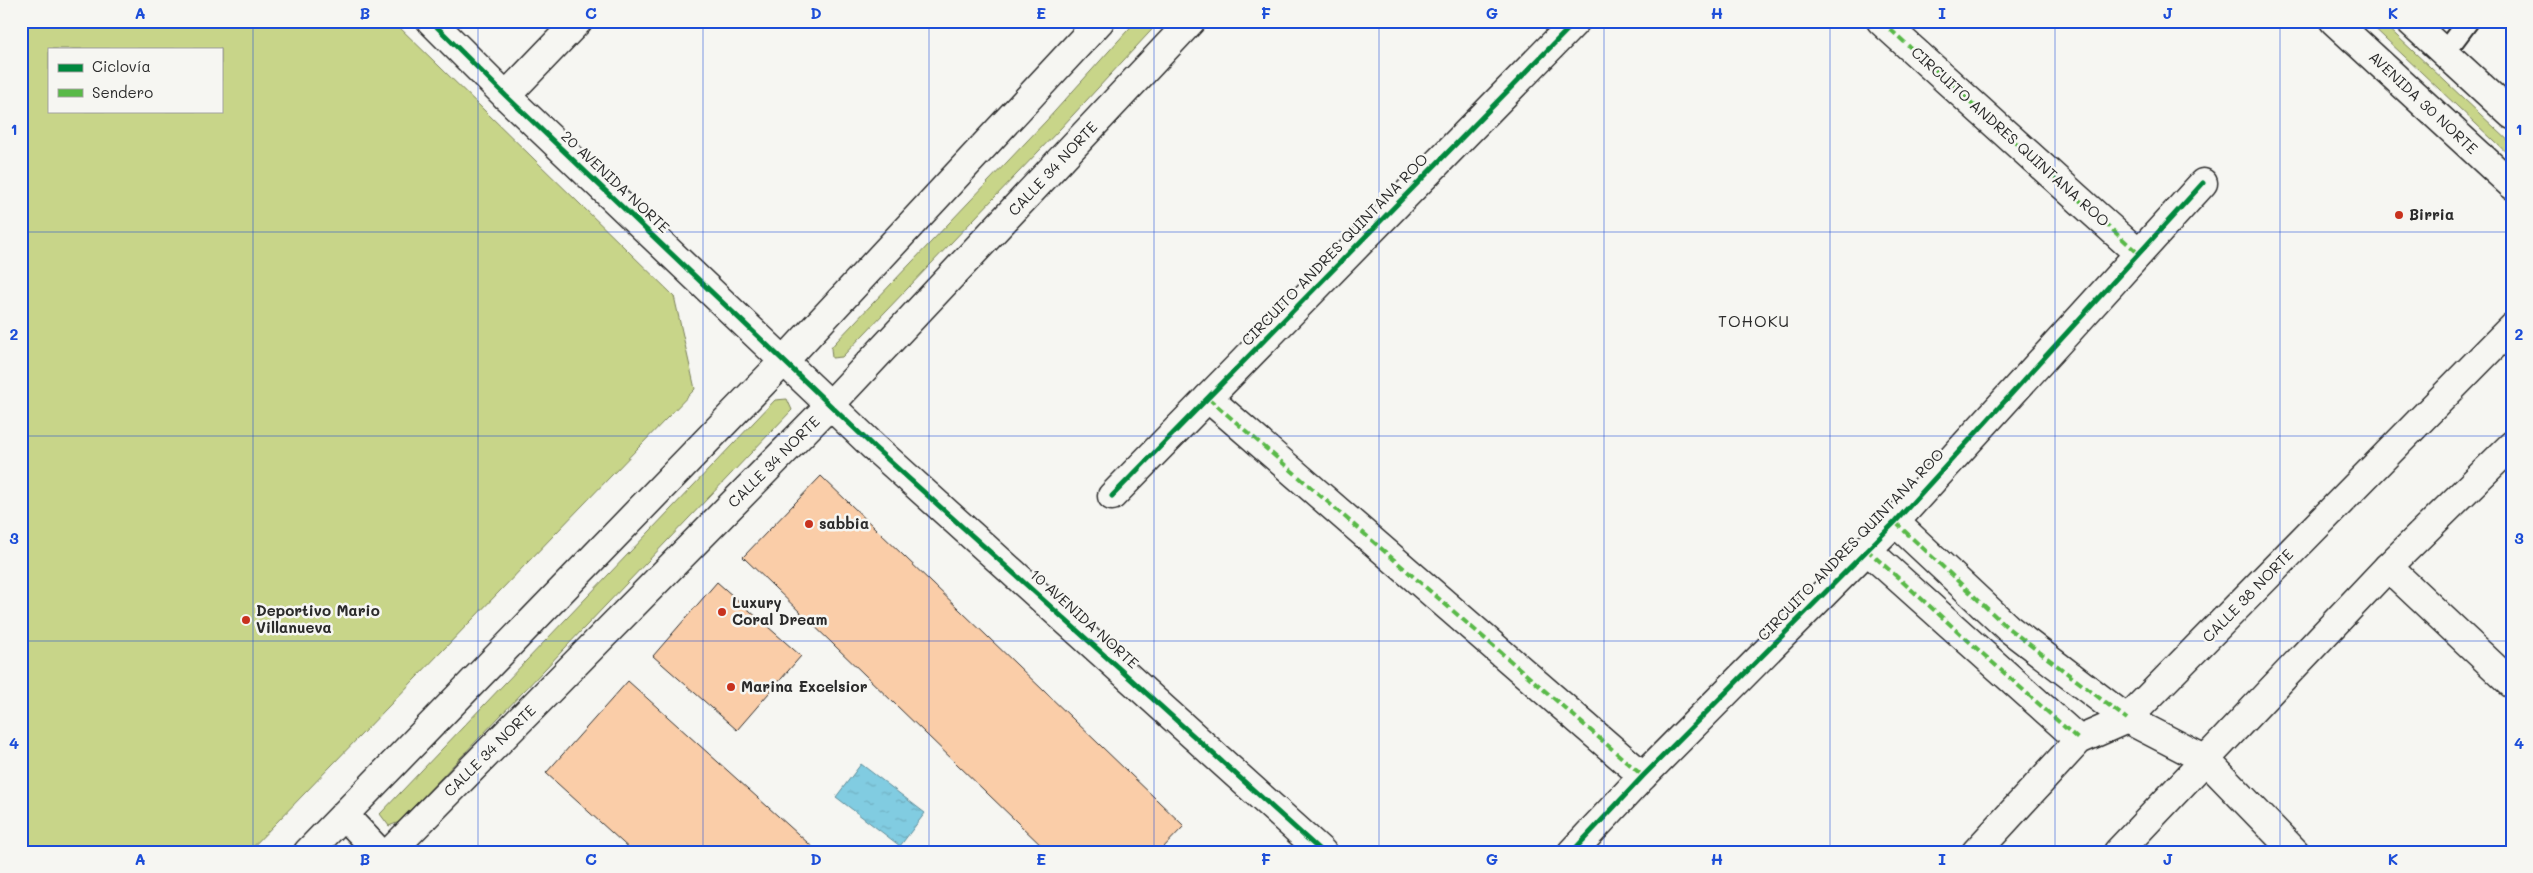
<svg xmlns="http://www.w3.org/2000/svg" width="2533" height="873" font-family="Mali,sans-serif">
  <style>
    .grass { fill: #c8d589; stroke: #7a805a; fill-rule: evenodd }
    .water { fill: url(#water-ripples); stroke: #5f8c98 }
    .building { fill: #facda8; stroke: #2b2b2b }
    .lines { fill: none; stroke-linecap: round; stroke-linejoin: round }
    .lane-casing { stroke: #2b2b2b; stroke-width: 24 }
    .street-casing { stroke: #2b2b2b; stroke-width: 31 }
    .secondary-casing { stroke: #2b2b2b; stroke-width: 31 }
    .lane { stroke: #f6f6f2; stroke-width: 20 }
    .street { stroke: #f6f6f2; stroke-width: 28 }
    .secondary { stroke: #f6f6f2; stroke-width: 28 }
    .quiet { stroke: #58b947; stroke-width: 4; stroke-dasharray: 8 4; stroke-linecap: butt }
    .cycleway-casing { stroke: #f6f6f2; stroke-width: 8 }
    .cycleway { stroke: #00873e; stroke-width: 5 }
    .grid { fill: none; stroke: #1d4ed8; stroke-width: 1; stroke-opacity: 0.55 }
    .poi-dot { fill: #c8321e; stroke: #f6f6f2; stroke-width: 2 }
    .labels { text-anchor: middle; stroke-width: 5; stroke-linejoin: round; paint-order: stroke }
    .street-label { font-size: 15px; fill: #2b2b2b; stroke: #f6f6f2 }
    .poi-label { font-size: 15px; font-weight: bold; fill: #2b2b2b; stroke: #f6f6f2; text-anchor: start }
    .neighbourhood-label { font-size: 16px; letter-spacing: 1px; fill: #2b2b2b; stroke: #f6f6f2 }
    .neatline { fill: none; stroke: #1d4ed8; stroke-width: 2 }
    .grid-label { font-size: 16px; text-anchor: middle; font-weight: bold; fill: #1d4ed8 }
  </style>
  <defs>
    <pattern id="water-ripples" width="26" height="14" patternUnits="userSpaceOnUse" patternTransform="scale(1.25)"><rect width="26" height="14" fill="#81cce1"/><path d="M2 4q2-2 4 0t4 0M15 11q2-2 4 0t4 0" fill="none" stroke="#70afc1"/></pattern>
  </defs>
  <rect width="100%" height="100%" fill="#f6f6f2"/>
  <filter id="ink" filterUnits="userSpaceOnUse"><feTurbulence type="fractalNoise" baseFrequency=".02" numOctaves="2"/><feDisplacementMap in="SourceGraphic" scale="10" xChannelSelector="R" yChannelSelector="G"/><feConvolveMatrix kernelMatrix="1 2 1 2 8 2 1 2 1" color-interpolation-filters="sRGB"/></filter>
  <g filter="url(#ink)">
    <g class="grass">
      <path d="M22,21H393L674,296L695,389L248,852H21ZM49,49H221V111H49Z"/>
      <polygon points="1136,21 1160,21 1060,129 842,357 832,358 831,348 835,343 1046,121"/>
      <polygon points="2367,21 2381,21 2512,144 2512,158"/>
      <polygon points="787,399 792,410 399,822 389,826 380,814 775,400"/>
    </g>
    <polygon class="water" points="861,764 925,813 900,846 836,797"/>
    <g class="building">
      <polygon points="2502,21 2512,21 2512,30"/>
      <polygon points="821,476 1184,826 1159,852 1048,852 743,557"/>
      <polygon points="717,582 801,656 737,730 653,656"/>
      <polygon points="628,681 818,852 633,852 546,773"/>
    </g>
    <g class="lines">
      <g class="lane-casing">
        <polyline id="lane" points="2444,53 2468,21"/>
      </g>
      <g class="street-casing">
        <g id="street">
          <polyline points="431,21 506,96 874,447 1322,852"/>
          <polyline points="1881,21 2138,253"/>
          <polyline points="506,96 578,21"/>
          <polyline points="1208,398 1643,776"/>
          <polyline points="1112,496 1576,21"/>
          <polyline points="1895,522 2008,628 2127,719 2206,760 2295,852"/>
          <polyline points="1866,549 2079,740"/>
          <polyline points="2388,567 2512,684"/>
          <polyline points="1572,852 1643,776 1895,522 2203,183"/>
        </g>
      </g>
      <g class="secondary-casing">
        <g id="secondary">
          <polyline points="2334,21 2512,185"/>
          <polyline points="2410,21 2512,115"/>
          <polyline points="344,815 379,852"/>
          <polyline points="308,852 784,361 1100,21"/>
          <polyline points="390,852 831,404 1191,21"/>
          <polyline points="1976,852 2079,740 2127,719 2512,327"/>
          <polyline points="2118,852 2388,567 2512,445"/>
        </g>
      </g>
      <use href="#lane" class="lane"/>
      <use href="#street" class="street"/>
      <use href="#secondary" class="secondary"/>
      <g class="quiet">
        <polyline points="1881,21 2138,253"/>
        <polyline points="1208,398 1643,776"/>
        <polyline points="1895,522 2008,628 2127,719"/>
        <polyline points="1866,549 2079,740"/>
      </g>
      <g class="cycleway-casing">
        <g id="cycleway">
          <polyline points="431,21 506,96 874,447 1322,852"/>
          <polyline points="1112,496 1576,21"/>
          <polyline points="1572,852 1643,776 1895,522 2203,183"/>
        </g>
      </g>
      <use href="#cycleway" class="cycleway"/>
    </g>
  </g>
  <path class="grid" d="M253,21V852M478,21V852M703,21V852M929,21V852M1154,21V852M1379,21V852M1604,21V852M1830,21V852M2055,21V852M2280,21V852M21,232H2512M21,436H2512M21,641H2512"/>
  <g class="poi-dot">
    <circle cx="2399" cy="215" r="5"/>
    <circle cx="809" cy="524" r="5"/>
    <circle cx="722" cy="612" r="5"/>
    <circle cx="246" cy="620" r="5"/>
    <circle cx="731" cy="687" r="5"/>
  </g>
  <g class="labels">
    <g class="street-label">
      <text transform="translate(2423 103) rotate(43)" y="5">AVENIDA 30 NORTE</text>
      <text transform="translate(2010 137) rotate(42)" y="5">CIRCUITO ANDRES QUINTANA ROO</text>
      <text transform="translate(1053 169) rotate(-47)" y="5">CALLE 34 NORTE</text>
      <text transform="translate(615 182) rotate(43)" y="5">20 AVENIDA NORTE</text>
      <text transform="translate(1335 250) rotate(-46)" y="5">CIRCUITO ANDRES QUINTANA ROO</text>
      <text transform="translate(774 462) rotate(-45)" y="5">CALLE 34 NORTE</text>
      <text transform="translate(1851 545) rotate(-46)" y="5">CIRCUITO ANDRES QUINTANA ROO</text>
      <text transform="translate(2248 596) rotate(-46)" y="5">CALLE 38 NORTE</text>
      <text transform="translate(1084 619) rotate(42)" y="5">10 AVENIDA NORTE</text>
      <text transform="translate(490 751) rotate(-45)" y="5">CALLE 34 NORTE</text>
    </g>
    <g class="poi-label">
      <text x="2409" y="220">Birria</text>
      <text x="819" y="529">sabbia</text>
      <text x="732" y="608">Luxury<tspan x="732" dy="17">Coral Dream</tspan></text>
      <text x="256" y="616">Deportivo Mario<tspan x="256" dy="17">Villanueva</tspan></text>
      <text x="741" y="692">Marina Excelsior</text>
    </g>
    <g class="neighbourhood-label">
      <text x="1754" y="327">TOHOKU</text>
    </g>
  </g>
  <rect width="2533" height="873" fill="none" stroke="#f6f6f2" stroke-width="55"/>
  <rect x="48" y="48" width="175" height="65" fill="#f6f6f2" stroke="#a5a5a2"/>
  <rect x="58" y="64" width="25" height="8" fill="#00873e" stroke="#a5a5a2"/>
  <text x="92" y="72" font-size="15" fill="#2b2b2b">Ciclovía</text>
  <rect x="58" y="89" width="25" height="8" fill="#58b947" stroke="#a5a5a2"/>
  <text x="92" y="98" font-size="15" fill="#2b2b2b">Sendero</text>
  <rect x="28" y="28" width="2478" height="818" class="neatline"/>
  <g class="grid-label">
    <text x="140" y="19">A</text>
    <text x="365" y="19">B</text>
    <text x="591" y="19">C</text>
    <text x="816" y="19">D</text>
    <text x="1041" y="19">E</text>
    <text x="1266" y="19">F</text>
    <text x="1492" y="19">G</text>
    <text x="1717" y="19">H</text>
    <text x="1942" y="19">I</text>
    <text x="2168" y="19">J</text>
    <text x="2393" y="19">K</text>
    <text x="14" y="135">1</text>
    <text x="2519" y="135">1</text>
    <text x="14" y="340">2</text>
    <text x="2519" y="340">2</text>
    <text x="14" y="544">3</text>
    <text x="2519" y="544">3</text>
    <text x="14" y="749">4</text>
    <text x="2519" y="749">4</text>
    <text x="140" y="865">A</text>
    <text x="365" y="865">B</text>
    <text x="591" y="865">C</text>
    <text x="816" y="865">D</text>
    <text x="1041" y="865">E</text>
    <text x="1266" y="865">F</text>
    <text x="1492" y="865">G</text>
    <text x="1717" y="865">H</text>
    <text x="1942" y="865">I</text>
    <text x="2168" y="865">J</text>
    <text x="2393" y="865">K</text>
  </g>
</svg>
